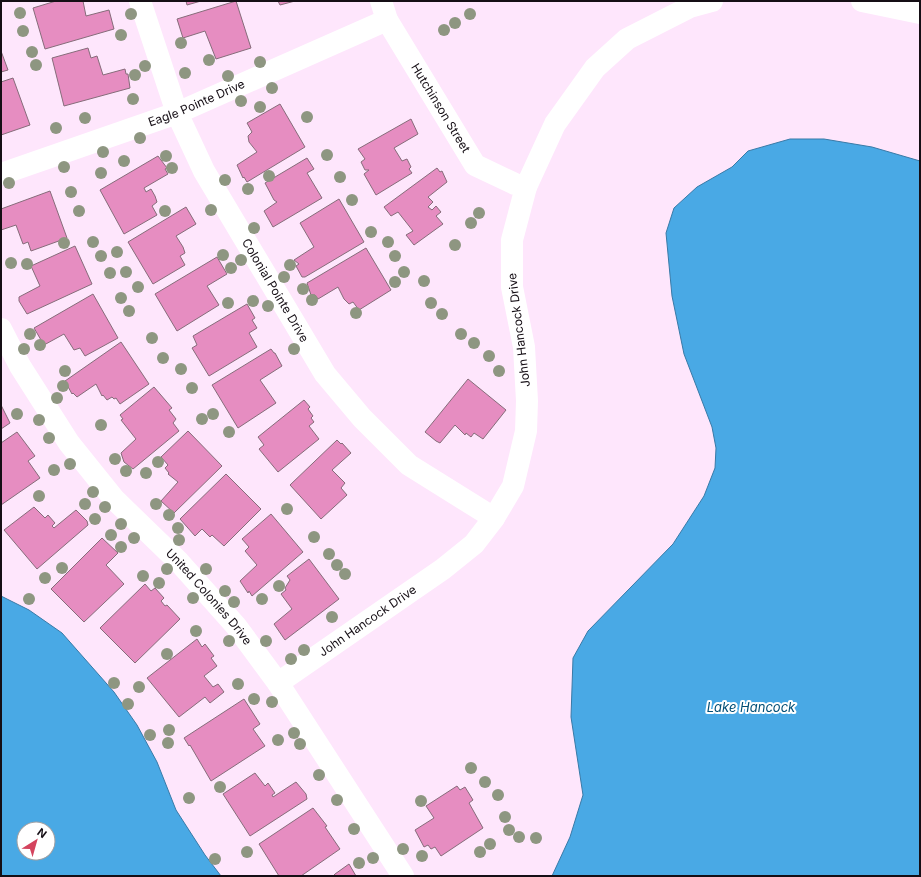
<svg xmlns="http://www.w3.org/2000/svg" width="921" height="877" font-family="Inter,sans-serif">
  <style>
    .water { fill: #49a9e5; stroke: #397aa7; fill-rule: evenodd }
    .building { fill: #e68dc1; stroke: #866c7a }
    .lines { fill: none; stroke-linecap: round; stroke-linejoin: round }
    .minor { stroke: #fff; stroke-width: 22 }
    .tree { fill: #8e9681 }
    .labels { text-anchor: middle; stroke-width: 4; stroke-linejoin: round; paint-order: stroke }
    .street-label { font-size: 12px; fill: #150e15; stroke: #fff }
    .water-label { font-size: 13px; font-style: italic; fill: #004e76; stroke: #fff }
  </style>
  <rect width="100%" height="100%" fill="#fee6fc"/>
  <g class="water">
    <polygon points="790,139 824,139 872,147 920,161 920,876 552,876 570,837 583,795 571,717 573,658 588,631 673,544 704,496 715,468 716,448 712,427 684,354 672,296 666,233 674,208 697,187 732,167 748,151"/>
    <path d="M1,596L29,610L62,633L114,692L137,725L157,762L176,810L205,855L221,876H1ZM24,829H48V853H24Z"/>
  </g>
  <g class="building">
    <polygon points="56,1 83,1 86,16 109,10 114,29 45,49 33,8"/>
    <polygon points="186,1 201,1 187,5"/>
    <polygon points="236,1 251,48 216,59 205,31 183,38 177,19"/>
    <polygon points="278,1 295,1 280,5"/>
    <polygon points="88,48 91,58 97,56 103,75 125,69 126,74 128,74 130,88 64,106 52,58"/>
    <polygon points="1,51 8,70 1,72"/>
    <polygon points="13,78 30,125 1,135 1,82"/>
    <polygon points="280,104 305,147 247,182 244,177 243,178 237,165 257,152 249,142 248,136 252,132 247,123"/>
    <polygon points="411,119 418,134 394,148 402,161 407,159 411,167 409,169 412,173 376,195 364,174 369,170 365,170 361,162 365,159 358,149"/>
    <polygon points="158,156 167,168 165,169 168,174 144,188 146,192 151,189 155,196 157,202 152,206 157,215 124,234 100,190"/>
    <polygon points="307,158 314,169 307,173 322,198 273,227 264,211 277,202 274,200 265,183"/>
    <polygon points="437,168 440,172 442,171 447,182 428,197 433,202 428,207 432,210 436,206 441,212 436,216 443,224 414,245 406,235 413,231 398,212 391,216 384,207"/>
    <polygon points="50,191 67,238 31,251 28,242 23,244 16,225 1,230 1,209"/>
    <polygon points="339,199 364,242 305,277 302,277 296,266 299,264 294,260 314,247 300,223"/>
    <polygon points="186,207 196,224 176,236 183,247 185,253 180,256 185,265 153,284 128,242"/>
    <polygon points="75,246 92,284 27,314 19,301 19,297 40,286 31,266"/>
    <polygon points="366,248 391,290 359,310 353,302 349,304 344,299 338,287 318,299 315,295 311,295 307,283"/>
    <polygon points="217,257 227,274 207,286 219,305 177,331 155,294"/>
    <polygon points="93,294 118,338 85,356 80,348 74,350 64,334 44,345 34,328"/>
    <polygon points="247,304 255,318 252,320 257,328 249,333 257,347 209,376 192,348 197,345 193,336"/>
    <polygon points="121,342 149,384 120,404 116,398 114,399 112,397 107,400 103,395 102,396 96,384 77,397 73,393 72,394 65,381"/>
    <polygon points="271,349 274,353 275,353 282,366 260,380 276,403 238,428 212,385"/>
    <polygon points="468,379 506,410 483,439 474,433 471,437 466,433 465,435 455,425 440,443 436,441 425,432"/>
    <polygon points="154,387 172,408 169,410 176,419 173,423 179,431 133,469 124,462 121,453 136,439 121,420 123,419 120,415"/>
    <polygon points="304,400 310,407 308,409 313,416 311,418 314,422 309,426 319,439 278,472 259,449 264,445 258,437"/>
    <polygon points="1,405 10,423 1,429"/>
    <polygon points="188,431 222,466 174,513 161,501 178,482 168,474 169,473 165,468 168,465 161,457"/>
    <polygon points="17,432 35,456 28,461 40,478 1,505 1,443"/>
    <polygon points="337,440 341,444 342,443 351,453 332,470 345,483 341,488 347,495 321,519 290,485"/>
    <polygon points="226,474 261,509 224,546 212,535 210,537 202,529 195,536 180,519"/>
    <polygon points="34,507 45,518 48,515 55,523 52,526 54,528 76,510 87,521 88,525 37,569 4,530"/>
    <polygon points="271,514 303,552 252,596 249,591 248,593 240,581 257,565 245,551 249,547 242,539"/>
    <polygon points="102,538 118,553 106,565 124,584 84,622 51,589"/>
    <polygon points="309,559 339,599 285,640 274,624 292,609 281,594 286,590 285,588 290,580 287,576"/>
    <polygon points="145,584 151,591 155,588 164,598 161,601 165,606 167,605 180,619 135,663 100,628"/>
    <polygon points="197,639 202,647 205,644 214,656 211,658 217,666 204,676 213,687 218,684 224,692 210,703 205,697 179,717 147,678"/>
    <polygon points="244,699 260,724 253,729 265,746 211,781 190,745 189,746 184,738"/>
    <polygon points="255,773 265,786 268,783 275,793 272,795 273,797 296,782 306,794 307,799 250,836 223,794"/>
    <polygon points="457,786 460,790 465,787 473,800 469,803 483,828 441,856 435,847 431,849 428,845 424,847 415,830 434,818 426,806"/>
    <polygon points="313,808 327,826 325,827 340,849 301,876 279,876 259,844"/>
    <polygon points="349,864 356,876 333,876 335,874"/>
  </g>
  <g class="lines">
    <g class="minor">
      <path id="s1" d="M140,1L177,113L204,171L325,374L362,418L409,465L494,518"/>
      <path id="s2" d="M381,1L387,20L475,165L515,184L526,187"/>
      <polyline points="862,1 920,13"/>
      <path id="s3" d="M1,174L177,113L387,20"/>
      <path id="s4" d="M1,329L20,366L69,443L114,499L179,562L236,626L278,683L403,876"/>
      <path id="s5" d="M278,683L443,569L474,544L494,518L513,486L526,431L527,401L524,347L512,287V240L526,187L555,124L595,68L627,39L690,7L712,1"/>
    </g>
  </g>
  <g class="tree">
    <circle cx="20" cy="13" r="6"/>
    <circle cx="131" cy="14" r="6"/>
    <circle cx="470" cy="14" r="6"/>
    <circle cx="455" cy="23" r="6"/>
    <circle cx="444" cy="30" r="6"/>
    <circle cx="23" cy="31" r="6"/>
    <circle cx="121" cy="35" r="6"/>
    <circle cx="181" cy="43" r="6"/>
    <circle cx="32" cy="52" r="6"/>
    <circle cx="209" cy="60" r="6"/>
    <circle cx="260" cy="62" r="6"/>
    <circle cx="36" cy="65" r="6"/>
    <circle cx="145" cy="66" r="6"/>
    <circle cx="185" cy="73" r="6"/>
    <circle cx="135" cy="75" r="6"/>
    <circle cx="228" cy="76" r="6"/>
    <circle cx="272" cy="88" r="6"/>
    <circle cx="133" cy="99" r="6"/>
    <circle cx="241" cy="101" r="6"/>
    <circle cx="260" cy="107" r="6"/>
    <circle cx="307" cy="117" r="6"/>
    <circle cx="85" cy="118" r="6"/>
    <circle cx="56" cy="128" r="6"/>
    <circle cx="140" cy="138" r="6"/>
    <circle cx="103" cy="152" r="6"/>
    <circle cx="327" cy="155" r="6"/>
    <circle cx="166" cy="156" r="6"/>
    <circle cx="124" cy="161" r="6"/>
    <circle cx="64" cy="167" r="6"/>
    <circle cx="172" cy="168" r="6"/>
    <circle cx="101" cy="173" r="6"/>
    <circle cx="269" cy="176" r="6"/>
    <circle cx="340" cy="177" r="6"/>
    <circle cx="225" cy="180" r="6"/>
    <circle cx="9" cy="183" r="6"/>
    <circle cx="248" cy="189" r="6"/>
    <circle cx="71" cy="192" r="6"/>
    <circle cx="352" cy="200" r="6"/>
    <circle cx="211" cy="210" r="6"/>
    <circle cx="79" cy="211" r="6"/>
    <circle cx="165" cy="211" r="6"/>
    <circle cx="479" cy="213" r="6"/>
    <circle cx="471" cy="223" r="6"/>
    <circle cx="254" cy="228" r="6"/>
    <circle cx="371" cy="232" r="6"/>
    <circle cx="93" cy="242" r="6"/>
    <circle cx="388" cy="242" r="6"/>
    <circle cx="64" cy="243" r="6"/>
    <circle cx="455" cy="245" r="6"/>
    <circle cx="117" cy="252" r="6"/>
    <circle cx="223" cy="255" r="6"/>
    <circle cx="101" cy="256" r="6"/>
    <circle cx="395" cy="256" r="6"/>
    <circle cx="241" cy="260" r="6"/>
    <circle cx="11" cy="263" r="6"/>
    <circle cx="27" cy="264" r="6"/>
    <circle cx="290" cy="265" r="6"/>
    <circle cx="231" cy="268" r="6"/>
    <circle cx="126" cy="272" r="6"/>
    <circle cx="404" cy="272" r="6"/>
    <circle cx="110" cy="273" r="6"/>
    <circle cx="284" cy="277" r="6"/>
    <circle cx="424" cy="281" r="6"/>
    <circle cx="395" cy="282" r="6"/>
    <circle cx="138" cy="287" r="6"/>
    <circle cx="303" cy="289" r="6"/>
    <circle cx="121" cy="298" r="6"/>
    <circle cx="312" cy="300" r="6"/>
    <circle cx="253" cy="301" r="6"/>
    <circle cx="228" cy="303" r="6"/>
    <circle cx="431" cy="303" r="6"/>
    <circle cx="268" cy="306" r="6"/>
    <circle cx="129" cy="311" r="6"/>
    <circle cx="356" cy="313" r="6"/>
    <circle cx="442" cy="314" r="6"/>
    <circle cx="30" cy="334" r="6"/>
    <circle cx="461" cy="334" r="6"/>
    <circle cx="152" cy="338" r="6"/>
    <circle cx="474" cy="343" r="6"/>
    <circle cx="40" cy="345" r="6"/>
    <circle cx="24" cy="349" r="6"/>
    <circle cx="294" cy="349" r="6"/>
    <circle cx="489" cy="356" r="6"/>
    <circle cx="163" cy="358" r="6"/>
    <circle cx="181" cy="369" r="6"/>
    <circle cx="65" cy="371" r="6"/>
    <circle cx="499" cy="371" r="6"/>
    <circle cx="63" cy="386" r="6"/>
    <circle cx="192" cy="388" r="6"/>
    <circle cx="57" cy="398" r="6"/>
    <circle cx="17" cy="414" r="6"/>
    <circle cx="213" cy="414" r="6"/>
    <circle cx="202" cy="419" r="6"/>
    <circle cx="39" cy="420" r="6"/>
    <circle cx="101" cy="425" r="6"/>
    <circle cx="229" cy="432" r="6"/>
    <circle cx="49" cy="438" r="6"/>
    <circle cx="115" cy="459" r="6"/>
    <circle cx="158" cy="462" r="6"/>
    <circle cx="70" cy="464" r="6"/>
    <circle cx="54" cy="470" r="6"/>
    <circle cx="126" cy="471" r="6"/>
    <circle cx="146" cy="473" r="6"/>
    <circle cx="93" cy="492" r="6"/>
    <circle cx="39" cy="496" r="6"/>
    <circle cx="85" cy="504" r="6"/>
    <circle cx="156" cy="504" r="6"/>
    <circle cx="105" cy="507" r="6"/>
    <circle cx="287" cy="509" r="6"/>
    <circle cx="169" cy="515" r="6"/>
    <circle cx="95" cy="519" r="6"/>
    <circle cx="121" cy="524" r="6"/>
    <circle cx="178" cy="528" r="6"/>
    <circle cx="111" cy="535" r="6"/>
    <circle cx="314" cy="537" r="6"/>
    <circle cx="134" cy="538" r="6"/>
    <circle cx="179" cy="540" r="6"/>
    <circle cx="121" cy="547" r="6"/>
    <circle cx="329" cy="554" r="6"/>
    <circle cx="337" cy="565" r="6"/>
    <circle cx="62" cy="568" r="6"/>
    <circle cx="167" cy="569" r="6"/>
    <circle cx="206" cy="569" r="6"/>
    <circle cx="345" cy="574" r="6"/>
    <circle cx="143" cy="576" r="6"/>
    <circle cx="45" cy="578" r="6"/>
    <circle cx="159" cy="583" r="6"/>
    <circle cx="279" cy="586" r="6"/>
    <circle cx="225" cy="591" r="6"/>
    <circle cx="193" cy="598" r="6"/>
    <circle cx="29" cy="599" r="6"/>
    <circle cx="262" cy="599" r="6"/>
    <circle cx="234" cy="602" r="6"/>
    <circle cx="332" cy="617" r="6"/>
    <circle cx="196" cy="631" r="6"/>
    <circle cx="229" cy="641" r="6"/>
    <circle cx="266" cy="641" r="6"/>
    <circle cx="304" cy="650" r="6"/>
    <circle cx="167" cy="654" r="6"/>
    <circle cx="291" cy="659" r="6"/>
    <circle cx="114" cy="683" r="6"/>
    <circle cx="238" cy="684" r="6"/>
    <circle cx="139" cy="687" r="6"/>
    <circle cx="254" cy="699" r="6"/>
    <circle cx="272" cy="702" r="6"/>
    <circle cx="128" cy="704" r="6"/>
    <circle cx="169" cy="730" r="6"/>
    <circle cx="294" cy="733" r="6"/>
    <circle cx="150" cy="735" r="6"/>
    <circle cx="278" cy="740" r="6"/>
    <circle cx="168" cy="743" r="6"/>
    <circle cx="300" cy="744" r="6"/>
    <circle cx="471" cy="768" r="6"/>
    <circle cx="319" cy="775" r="6"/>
    <circle cx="485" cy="782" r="6"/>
    <circle cx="220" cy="787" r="6"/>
    <circle cx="498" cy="795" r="6"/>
    <circle cx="189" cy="798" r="6"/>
    <circle cx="337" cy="800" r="6"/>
    <circle cx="421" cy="801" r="6"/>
    <circle cx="505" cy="817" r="6"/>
    <circle cx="354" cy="829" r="6"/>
    <circle cx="509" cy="830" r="6"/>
    <circle cx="519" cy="837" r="6"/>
    <circle cx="536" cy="838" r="6"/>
    <circle cx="490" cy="844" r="6"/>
    <circle cx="403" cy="849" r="6"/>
    <circle cx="247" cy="852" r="6"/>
    <circle cx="480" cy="852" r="6"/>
    <circle cx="422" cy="856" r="6"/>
    <circle cx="373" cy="858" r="6"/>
    <circle cx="215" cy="859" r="6"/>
    <circle cx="359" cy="863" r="6"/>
  </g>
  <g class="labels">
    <g class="street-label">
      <text dy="4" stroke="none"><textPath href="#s3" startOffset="208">Eagle Pointe Drive</textPath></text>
      <text dy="4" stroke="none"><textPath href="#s2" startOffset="123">Hutchinson Street</textPath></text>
      <text dy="4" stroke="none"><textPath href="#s1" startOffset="321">Colonial Pointe Drive</textPath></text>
      <text transform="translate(519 330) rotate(-97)" y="4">John Hancock Drive</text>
      <text dy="4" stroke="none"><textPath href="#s4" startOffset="341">United Colonies Drive</textPath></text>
      <text dy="4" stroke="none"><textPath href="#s5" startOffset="109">John Hancock Drive</textPath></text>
    </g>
    <g class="water-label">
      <text x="751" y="712">Lake Hancock</text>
    </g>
  </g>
  <rect width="921" height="877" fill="none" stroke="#150e15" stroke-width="4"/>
  <g transform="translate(36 841) rotate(37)"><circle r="19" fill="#ffffff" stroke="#a19fa1"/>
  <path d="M0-3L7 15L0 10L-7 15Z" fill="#d4445e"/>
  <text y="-6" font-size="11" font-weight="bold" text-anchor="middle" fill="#150e15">N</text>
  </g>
</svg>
